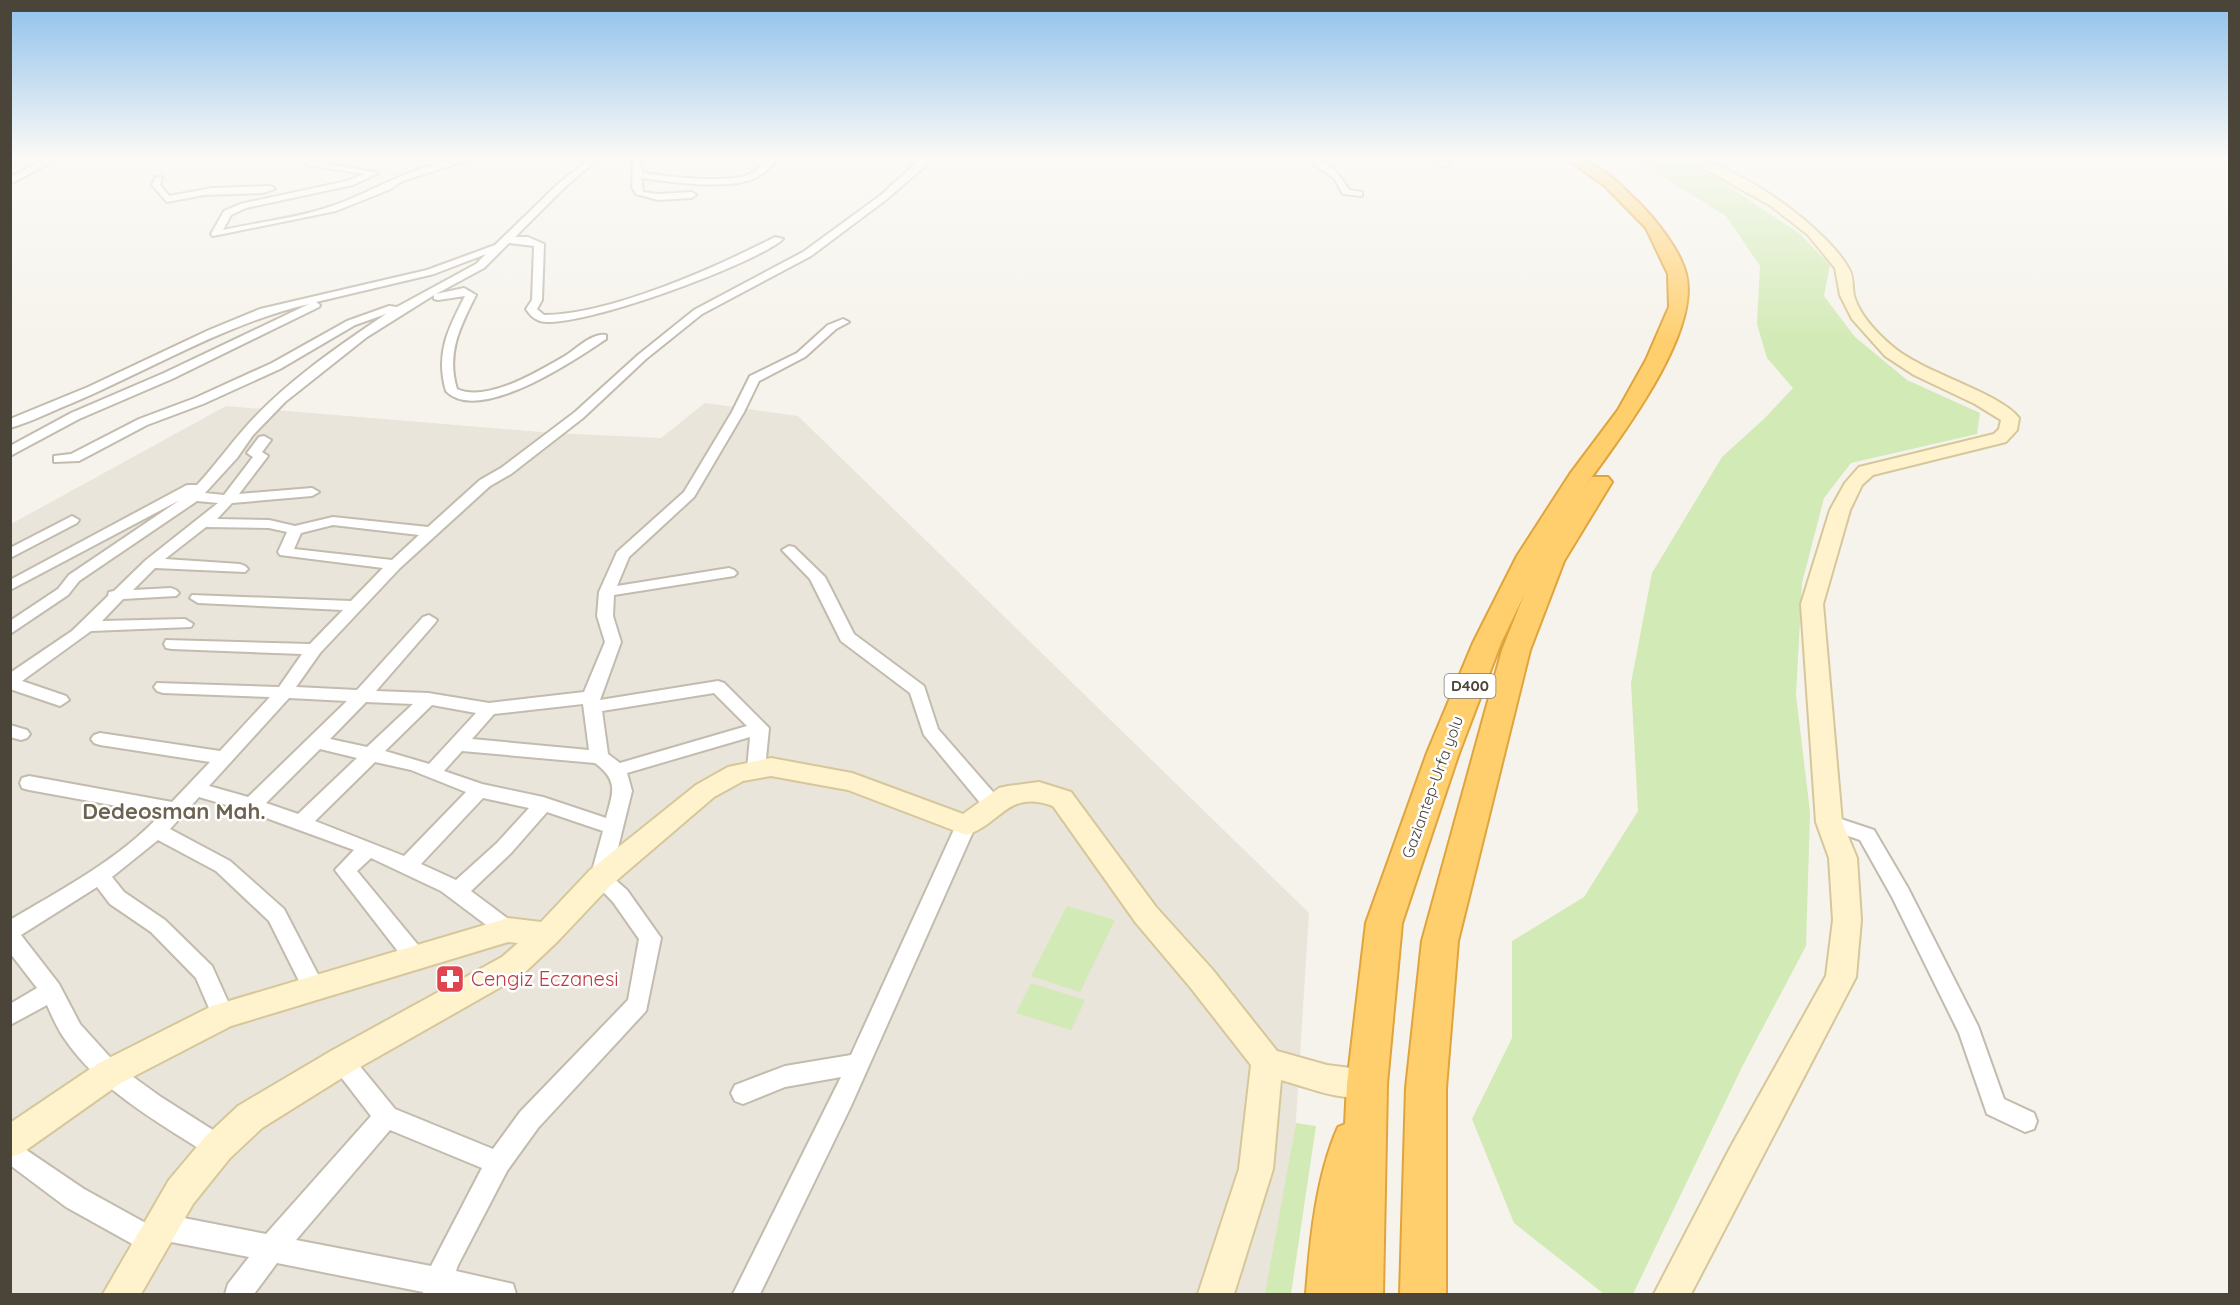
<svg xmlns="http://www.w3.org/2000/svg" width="2240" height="1305" font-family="Quicksand,sans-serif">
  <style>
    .residential { fill: #eae5da }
    .green { fill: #d2eab5 }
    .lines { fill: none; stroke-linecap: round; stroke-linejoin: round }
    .street-casing { stroke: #c2bbae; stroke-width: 4 }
    .secondary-casing { stroke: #d6c79b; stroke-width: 4 }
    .highway-casing { stroke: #e0a43c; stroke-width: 4 }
    .street { fill: #fff; fill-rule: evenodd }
    .secondary { fill: #fff3cd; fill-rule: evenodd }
    .highway { fill: #ffcf6e; fill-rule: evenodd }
    .labels { text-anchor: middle; stroke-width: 5; stroke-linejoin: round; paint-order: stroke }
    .shield { fill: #fff; stroke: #817c74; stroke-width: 1.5 }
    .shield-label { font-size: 15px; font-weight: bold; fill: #4b4439 }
    .street-label { font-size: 16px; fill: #4b4439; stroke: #fff }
    .near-health-label { font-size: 20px; fill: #be3a42; stroke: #fff; text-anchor: start }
    .district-label { font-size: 22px; font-weight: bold; fill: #6e6250; stroke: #fff }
  </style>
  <rect width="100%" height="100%" fill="#f6f3ec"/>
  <polygon class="residential" points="705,403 798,416 1309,913 1285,1294 11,1294 11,524 226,406 554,433 661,438"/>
  <g class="green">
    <polygon points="1635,159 1679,159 1716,178 1799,233 1830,265 1824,296 1855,337 1907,380 1980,413 1977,434 1851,463 1824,498 1802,583 1796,695 1810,812 1806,946 1743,1065 1633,1294 1604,1294 1514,1223 1472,1119 1512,1038 1512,941 1584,897 1638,811 1631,683 1652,573 1722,457 1765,418 1793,388 1767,358 1757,324 1760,266 1726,216"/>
    <polygon points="1067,906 1115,920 1080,992 1031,976"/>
    <polygon points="1031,983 1085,1000 1071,1030 1016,1013"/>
    <polygon points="1296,1123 1316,1126 1291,1294 1265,1294"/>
  </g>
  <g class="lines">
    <g class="street-casing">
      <g id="street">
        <polygon points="46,159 57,159 10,184 10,177"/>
        <path d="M301,159L378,173L353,185L246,208L231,215L223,230C259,222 298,218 332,206C378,190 422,159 472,159L402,181L391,189L336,211L213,236L211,234L224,211L240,204L347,181L364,174L306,165Z"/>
        <path d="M589,159H598L564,188L515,237H528L544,244L542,300L537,309L544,315C609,315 717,267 775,237L783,239C756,264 574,331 540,321C534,319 529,314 526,309L532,300L534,246L509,243L484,268L436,294L464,288L476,295C460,327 446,353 457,389C487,403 539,371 565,356C576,349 593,332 606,335V339C575,360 479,425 446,391C435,354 448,329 465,296L438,300L434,299V295L367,337L285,402L253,435L237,458L205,493L224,495L253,457L247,453L259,437L264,436L271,440L262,452L268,456L239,494L312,488L319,492L312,496L232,503L217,519L269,520L295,526L333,517L428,527L480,480L501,468L575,412L638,355L694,310L803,252L881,195L920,159H928L924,167L887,199L811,256L702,314L646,359L583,418L511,474L490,486L400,568L320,653L296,687L357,690L423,617L429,615L437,620L435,623L376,691L428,693L489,703L584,692L605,642L597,616L599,592L617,552L684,492L732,412L750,376L797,353L828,325L843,319L849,322L836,329L805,357L759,381L744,412L694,497L629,557L617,586L729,568L734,570L737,573L734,576L614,595L613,616L621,642L600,700L718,681L724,683L769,728L765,769L763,774H749L747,769L750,737L627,773L632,791L611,876L627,890L661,938L646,1011L538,1128L507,1171L458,1265L456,1271L513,1284L516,1294H423V1292L277,1263L254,1294H225L228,1284L249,1257L166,1241L163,1251L154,1255L145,1251L66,1207L10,1165V1139L84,1189L151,1226L154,1218L163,1214L266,1234L371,1116L334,1068L330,1061L334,1054L342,1051L350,1054L395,1109L493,1149L520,1112L628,1000L639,939L613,902L590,878L603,831L547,812L511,853L471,891L515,924L519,930L515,936L508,938L501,936L441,891L371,858L357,871L423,951L426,957L423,963L415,966L407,963L335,870L354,850L247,811L199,797L170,829L230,861L284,909L325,988L322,995L314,997L306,995L269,921L216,871L158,840L112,877L124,892L165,920L212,966L234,1015L231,1022L223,1025L215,1022L196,978L151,932L110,904L97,887L21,935L59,984L80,1024L118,1066L161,1097L227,1139L230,1147L227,1155L218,1159L209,1155C158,1122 98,1089 64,1038C57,1028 52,1016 47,1005L10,1025V1004L37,988L10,953V920C62,889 120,859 161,814L29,790L22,788L20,783L22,778L29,776L172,802L210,762L100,745L94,743L91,739L94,735L100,733L220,751L270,697L163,693L157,691L154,687L157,683L279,687L302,654L172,649L166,648L164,644L166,640L310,644L343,610L198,603L190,598L192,595L351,601L383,568L280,555L278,552L287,532L269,528L206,527L165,559L240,564L245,566L248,569L245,572L155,568L133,590L171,588L176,590L179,593L176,596L123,599L102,621L185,619L193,624L191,627L91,631L22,681L66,696L69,700L60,706L10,689V673L72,631L108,596L109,592L114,591L146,560L218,503L197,501L79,581L68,595L10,634V621L58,589L69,575L180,500L10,590V580L187,485H197C214,467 228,447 244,429C283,384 337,347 386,314L355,325L280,369L203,404L147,425L79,461L54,462V456L71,454L139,419L195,398L272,363L347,321L389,306L397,307L476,264L486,254L434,274L316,302L320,305L319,307L172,379L79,419L10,456V446L71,413L164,373L309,304C224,324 150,370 70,404C50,412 31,422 10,428V419L88,387L209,330L260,309L427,270L495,245L558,184ZM333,525L419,535L392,560L294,549L301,533ZM714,693L747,726L620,763L608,754L602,711ZM289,698L347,701L248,797L209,786ZM366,702L413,704L367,747L330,739ZM583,704L589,750L472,739L494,714ZM432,705L476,713L429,764L385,751ZM320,749L357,758L298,814L266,803ZM462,751L595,763C619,781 613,792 606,818L543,797L482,784L444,771ZM375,762L411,770L466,792L404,856L315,821ZM483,798L529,808L497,843L456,880L421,864ZM390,1130L482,1168L431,1266L296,1240Z"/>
        <path d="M633,159H641L642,173C673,177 710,182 742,177C757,174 763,159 779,159C772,166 763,175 753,179C726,190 671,182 641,178L643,192L658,194L692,192L696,195L692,198L658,200L636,194L632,187Z"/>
        <path d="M1313,159C1327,159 1341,176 1349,190L1362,192V196L1343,194L1334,178L1313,164Z"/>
        <polygon points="1437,159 1446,159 1450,165 1443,167"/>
        <polygon points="156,177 162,177 160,185 169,196 212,188 271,186 275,189 262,193 204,195 167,202 152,185"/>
        <polygon points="72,516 79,520 77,523 10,558 10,548"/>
        <polygon points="789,546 794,547 825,577 854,634 924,686 938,729 1000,800 1003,805 1000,810 986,810 924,735 910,693 841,641 810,579 782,550"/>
        <polygon points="10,725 27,730 30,734 27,738 21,740 10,737"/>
        <polygon points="1829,815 1874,830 1908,888 1978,1026 2004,1099 2034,1113 2037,1121 2034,1129 2025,1132 1987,1114 1959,1033 1892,897 1860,840 1822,827 1819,822 1822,817"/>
        <polygon points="966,818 973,820 976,825 851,1106 760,1294 733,1294 841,1077 785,1087 743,1104 735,1101 731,1093 735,1085 785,1066 851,1055 956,825 959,820"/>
      </g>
    </g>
    <g class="secondary-casing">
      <g id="secondary">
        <path d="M1687,159C1732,159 1828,229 1849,269C1854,277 1852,287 1854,296C1860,316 1877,333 1892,346C1923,373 2001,393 2019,418L2017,430L2006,442L1873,475L1862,485L1850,510L1823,604L1842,822L1857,858L1861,920L1856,977L1691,1294H1654L1730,1148L1826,976L1833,920L1829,858L1816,822L1801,604L1830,510L1845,483L1859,467L1994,434L1999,429L2001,420L1975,404L1914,375L1885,356L1852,319L1840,295L1835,268L1808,235L1771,206Z"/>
        <path d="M771,758L852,773L963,814L999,788L1008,786L1039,782L1071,792L1156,907L1212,969L1277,1051L1327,1065L1367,1070L1378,1074L1383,1084L1378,1094C1349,1105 1310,1088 1281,1080L1273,1169L1234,1294H1198L1239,1169L1251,1065L1190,987L1136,923L1053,806C1007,789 1002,824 966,835L848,790L771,776L743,781L714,797L610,886L557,942L522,975L353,1071L262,1128L230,1158L193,1204L141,1294H103L169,1180L206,1136L238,1106L331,1051L502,957L518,943L508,942L231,1026L121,1083L22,1153L10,1157V1123L99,1063L212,1006L508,918L541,922L590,870L696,785L728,767Z"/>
      </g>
    </g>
    <g class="highway-casing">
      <path id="highway" d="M1567,159C1598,159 1617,182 1638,202C1656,220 1680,250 1686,274C1701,332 1622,435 1589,481L1583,490L1592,477H1608L1612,482L1564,561L1530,650L1458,941L1446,1088V1294H1400L1406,1088L1422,941L1502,650L1524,595L1501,643L1459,753L1402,923L1387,1084L1383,1294H1306C1310,1240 1316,1177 1338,1127L1345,1124L1347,1084L1366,923L1427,753L1473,643L1517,556L1570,474L1618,410L1646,360L1669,307L1668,274L1646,228L1605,186Z"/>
    </g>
    <use href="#street" class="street"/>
    <use href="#secondary" class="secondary"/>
    <use href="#highway" class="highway"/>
  </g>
  <linearGradient id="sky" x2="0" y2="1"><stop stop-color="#8fc1ec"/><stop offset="0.46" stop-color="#fbfaf6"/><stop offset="1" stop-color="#fbfaf6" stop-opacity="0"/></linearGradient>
  <rect width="2240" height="342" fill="url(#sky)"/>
  <defs>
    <g id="pharmacy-square" transform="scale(1.5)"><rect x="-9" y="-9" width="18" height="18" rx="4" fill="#e0444e" stroke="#fff"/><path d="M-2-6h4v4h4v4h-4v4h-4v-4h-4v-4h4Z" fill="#fff"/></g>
  </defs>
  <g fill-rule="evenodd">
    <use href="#pharmacy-square" x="450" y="979"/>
  </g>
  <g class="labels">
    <rect class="shield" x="1444.5" y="674" width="51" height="24" rx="4.5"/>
    <g class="shield-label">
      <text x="1470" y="691">D400</text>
    </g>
    <g class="street-label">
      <text transform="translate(1432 787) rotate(-70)" y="6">Gaziantep-Urfa yolu</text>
    </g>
    <g class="near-health-label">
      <text x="471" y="986">Cengiz Eczanesi</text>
    </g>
    <g class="district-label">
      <text x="174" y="819">Dedeosman Mah.</text>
    </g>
  </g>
  <rect width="2240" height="1305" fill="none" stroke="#4b4439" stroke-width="24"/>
</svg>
